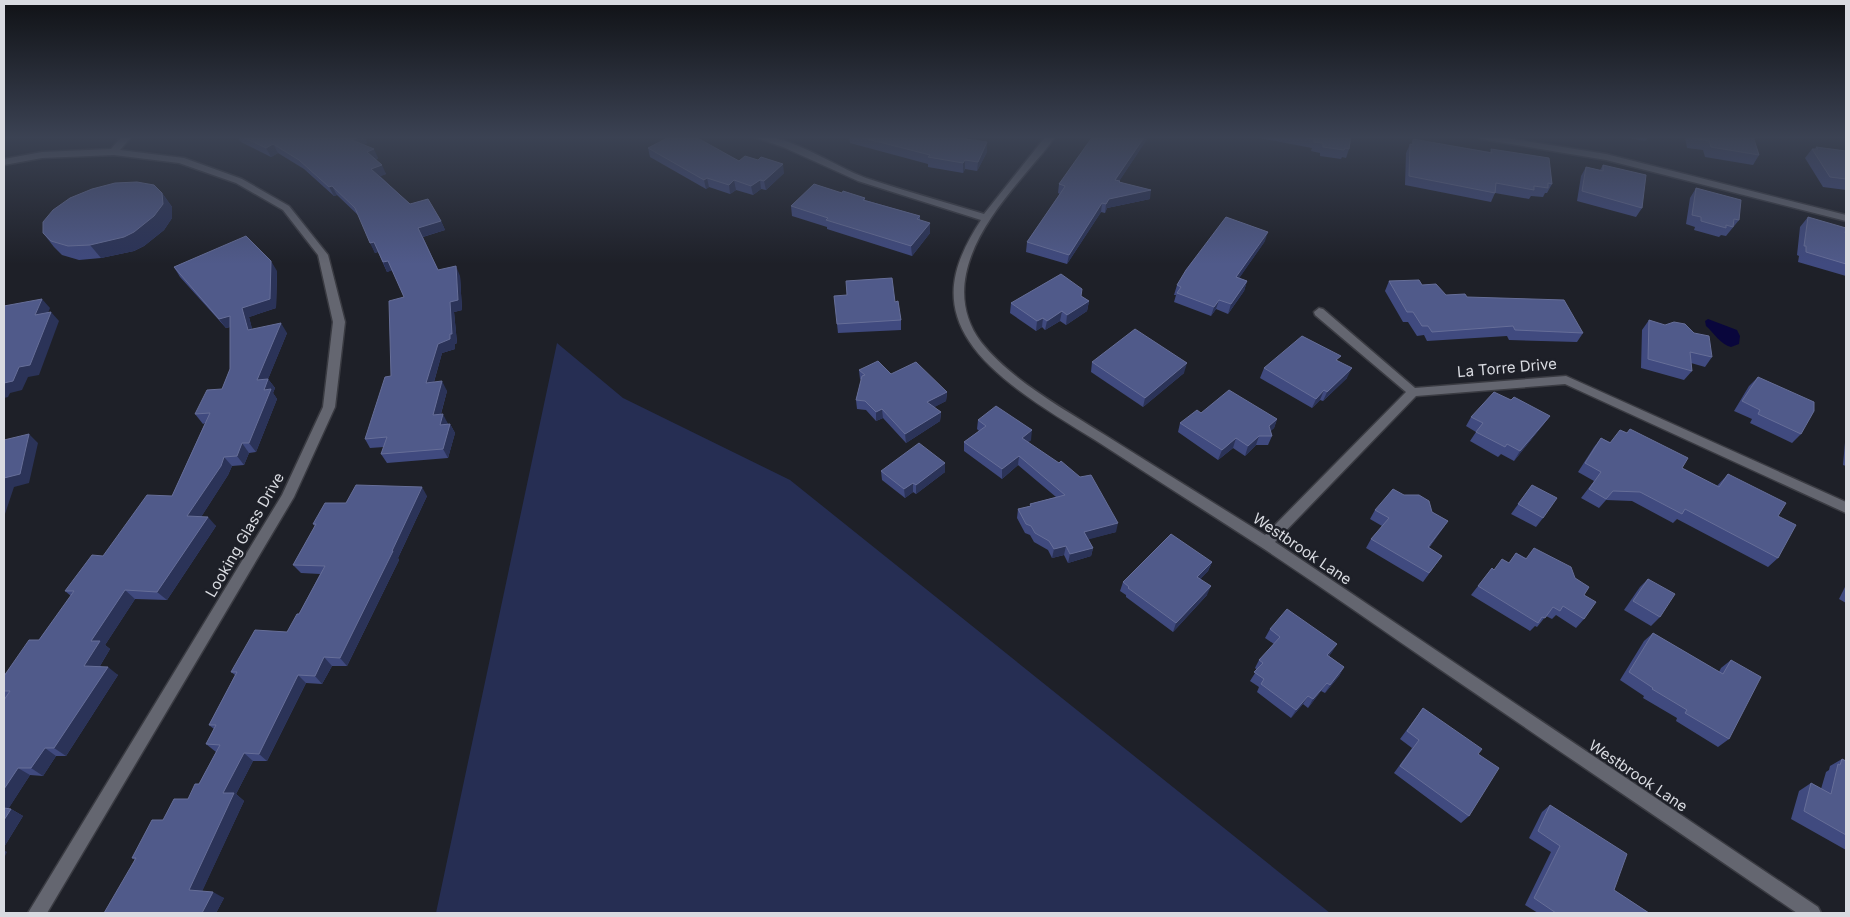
<svg xmlns="http://www.w3.org/2000/svg" width="1850" height="917" font-family="Inter,sans-serif">
  <style>
    .green { fill: #262e53 }
    .water { fill: #09063c }
    .lines { fill: none; stroke-linecap: round; stroke-linejoin: round }
    .minor-casing { stroke: #3a3b42; stroke-width: 3 }
    .minor { fill: #646670; fill-rule: evenodd }
    .wall { fill: #404a7f }
    .shaded-wall { fill: #2b3358 }
    .building { fill: #505a8a; stroke: #666e98 }
    .labels { text-anchor: middle; stroke-width: 5; stroke-linejoin: round; paint-order: stroke }
    .street-label { font-size: 15px; fill: #d9dbe1; stroke: #1e2028 }
  </style>
  <rect width="100%" height="100%" fill="#1e2028"/>
  <polygon class="green" points="557,343 623,398 790,480 1330,913 436,913"/>
  <path class="water" d="M1708,319L1737,330L1740,336L1739,344L1731,347C1721,345 1714,333 1706,326L1705,321Z"/>
  <g class="lines">
    <g class="minor-casing">
      <g id="minor">
        <polygon points="122,136 132,136 120,150 184,158 242,179 289,206 328,255 345,322 335,407 294,497 47,913 28,913 282,495 323,407 333,322 318,255 283,210 236,183 179,163 114,155 42,158 4,165 4,159 42,152 111,149"/>
        <path d="M751,136C789,133 831,165 866,178C905,191 945,202 984,214L1046,136H1055C1049,147 1038,158 1030,168C1004,199 974,234 966,274C961,298 966,322 981,342C1011,380 1064,409 1105,435C1158,468 1212,502 1265,535L1406,392L1315,315L1314,312L1319,308L1323,309L1415,388L1566,376L1846,502V513L1565,384L1416,396L1275,542L1818,907L1821,913H1797C1677,831 1558,750 1438,668C1378,627 1319,585 1258,545C1204,510 1149,475 1095,440C1055,415 995,381 969,341C941,298 955,260 981,220L858,181L783,147Z"/>
        <polygon points="1476,136 1495,136 1606,154 1846,215 1846,221 1606,160 1481,139"/>
      </g>
    </g>
    <use href="#minor" class="minor"/>
  </g>
  <g class="wall">
    <polygon points="237,136 364,136 367,143 364,145 378,158 376,160 386,174 380,176 410,204 441,221 445,230 423,237 438,270 460,276 462,310 454,312 457,343 455,344 455,349 442,353 434,382 447,391 441,414 448,424 450,424 455,433 448,458 387,463 381,454 384,447 370,448 365,439 391,376 404,297 392,270 387,272 378,252 375,253 359,216 337,195 334,196 304,169 278,153 271,157 241,142"/>
    <polygon points="849,136 946,136 987,142 987,152 977,171 965,169 963,173 928,167 928,164 850,143"/>
    <polygon points="1149,136 1119,181 1120,181 1120,182 1150,199 1107,208 1105,213 1101,212 1067,264 1026,252 1027,242 1060,194 1058,193 1059,184"/>
    <polygon points="1254,136 1351,136 1349,149 1346,158 1342,157 1341,159 1320,156 1320,153 1311,151 1312,148 1254,137"/>
    <polygon points="1618,136 1649,136 1645,141"/>
    <polygon points="1685,136 1753,136 1759,155 1753,165 1705,157 1703,150 1687,148"/>
    <polygon points="1413,139 1490,152 1491,149 1552,184 1547,193 1545,193 1543,197 1531,196 1529,199 1495,193 1491,202 1405,185 1406,153 1410,144 1411,145"/>
    <polygon points="1816,147 1846,151 1846,190 1823,187 1805,158 1812,149 1815,149"/>
    <polygon points="648,148 739,161 784,173 766,190 761,189 753,195 736,190 730,194 709,187 706,189 650,157"/>
    <polygon points="1603,165 1642,208 1636,217 1577,201 1581,176 1586,167 1600,170"/>
    <polygon points="1696,188 1739,220 1726,236 1721,235 1719,237 1694,230 1695,227 1686,224 1690,198"/>
    <polygon points="162,193 172,207 172,218 164,230 144,246 134,251 101,258 79,260 62,255 54,247 43,233"/>
    <polygon points="842,193 865,198 865,200 920,216 920,220 930,223 930,233 912,256 827,229 827,227 792,216 791,206"/>
    <polygon points="1808,217 1846,234 1846,276 1798,262 1799,256 1797,255 1800,227"/>
    <polygon points="1265,241 1239,278 1247,281 1244,291 1228,314 1216,309 1211,316 1174,302 1176,295 1174,295 1177,285"/>
    <polygon points="174,267 277,271 276,308 249,317 252,329 287,333 268,379 275,388 273,393 277,399 256,452 249,453 244,465 232,466 228,475 201,517 216,526 167,600 135,599 105,645 110,649 100,666 118,675 66,756 56,756 43,776 30,775 8,809 11,809 23,816 4,847 4,700 5,699 4,698 4,676 39,640 71,596 65,591 103,556 172,496 205,423 203,424 195,414 222,389 230,369 230,327 226,328 180,277"/>
    <polygon points="1389,281 1422,285 1446,295 1467,297 1583,333 1577,342 1509,340 1507,336 1427,341 1424,335 1417,336 1408,322 1403,322 1385,291"/>
    <polygon points="1081,296 1089,301 1087,311 1066,325 1060,321 1045,330 1042,327 1036,331 1010,313 1011,303"/>
    <polygon points="895,302 901,320 901,330 838,333 837,324"/>
    <polygon points="1649,320 1712,357 1705,367 1691,363 1692,371 1684,380 1641,368 1642,330"/>
    <polygon points="1338,361 1347,378 1323,401 1320,400 1312,408 1260,378 1264,368"/>
    <polygon points="1092,362 1184,373 1143,407 1091,372"/>
    <polygon points="859,370 891,374 947,392 946,401 934,407 941,412 940,421 906,443 883,418 876,421 866,410 857,409 856,400 861,380 860,379"/>
    <polygon points="1758,377 1801,434 1792,443 1750,423 1752,419 1734,411 1749,386"/>
    <polygon points="1511,400 1550,416 1543,425 1514,461 1501,454 1498,457 1470,441 1476,432 1466,426 1471,417"/>
    <polygon points="1201,413 1277,419 1274,428 1270,431 1272,436 1268,445 1256,445 1245,456 1233,448 1218,460 1178,432 1180,423"/>
    <polygon points="978,420 1031,440 1028,442 1116,532 1088,539 1093,548 1091,556 1068,563 1064,555 1052,558 1048,550 1034,542 1030,535 1025,533 1017,518 1018,509 1030,506 1030,504 1056,497 1018,465 1002,479 964,451 964,442 979,431 977,429"/>
    <polygon points="1846,431 1846,466 1843,465"/>
    <polygon points="1601,438 1610,442 1682,468 1717,486 1728,474 1778,516 1778,558 1768,567 1677,519 1673,523 1632,501 1606,500 1599,508 1581,498 1594,481 1578,472 1594,447"/>
    <polygon points="881,471 945,472 916,494 913,492 905,498 882,480"/>
    <polygon points="1532,485 1543,518 1536,527 1511,514"/>
    <polygon points="427,496 398,558 399,560 347,666 332,666 322,684 306,683 267,761 253,761 236,794 244,801 202,891 224,898 216,913 132,858 163,820 188,799 199,784 216,752 206,744 214,729 209,725 235,675 231,672 287,632 299,614 320,574 301,573 293,565 315,526 313,524 346,503"/>
    <polygon points="1375,510 1432,512 1448,521 1429,548 1442,556 1423,582 1366,548 1371,539 1382,526 1370,519"/>
    <polygon points="1516,553 1526,558 1575,578 1584,595 1584,619 1576,628 1556,615 1552,619 1546,616 1537,627 1535,626 1530,631 1471,595 1492,568 1494,570 1509,563"/>
    <polygon points="1212,562 1208,571 1200,579 1207,595 1173,632 1126,597 1126,595 1120,591 1123,582"/>
    <polygon points="1648,579 1660,617 1651,626 1624,610 1640,587"/>
    <polygon points="1846,585 1846,603 1839,599"/>
    <polygon points="1270,629 1337,644 1329,656 1344,667 1339,676 1325,693 1321,691 1308,708 1303,704 1291,718 1257,692 1259,687 1250,681 1257,670 1255,668 1259,660 1274,644 1265,638"/>
    <polygon points="1653,633 1719,672 1721,668 1731,660 1729,739 1718,747 1676,721 1677,718 1643,698 1644,696 1620,680 1644,641"/>
    <polygon points="1423,708 1478,754 1469,816 1461,823 1394,773 1412,748 1400,739"/>
    <polygon points="1842,759 1846,761 1846,850 1791,819 1799,791 1811,783 1821,789 1826,772 1829,770 1830,766"/>
    <polygon points="1550,805 1614,890 1649,913 1538,913 1525,905 1551,852 1529,838 1542,812"/>
  </g>
  <g class="shaded-wall">
    <polygon points="360,136 364,136 367,143 356,149 352,140"/>
    <polygon points="1145,136 1149,136 1114,189 1115,180"/>
    <polygon points="987,142 987,152 977,171 978,162"/>
    <polygon points="273,144 278,153 271,157 266,148"/>
    <polygon points="374,149 378,158 371,162 367,152"/>
    <polygon points="965,160 965,169 963,173 963,163"/>
    <polygon points="783,164 784,173 766,190 764,181"/>
    <polygon points="382,165 386,174 376,178 371,169"/>
    <polygon points="707,178 709,187 706,189 704,180"/>
    <polygon points="734,180 736,190 730,194 729,185"/>
    <polygon points="760,180 761,189 753,195 751,186"/>
    <polygon points="332,186 337,195 334,196 329,187"/>
    <polygon points="1151,190 1150,199 1107,208 1105,213 1106,204 1109,199"/>
    <polygon points="162,193 172,207 172,218 164,230 144,246 134,251 101,258 90,245"/>
    <polygon points="1102,203 1101,212 1067,264 1069,255"/>
    <polygon points="441,221 445,230 422,237 418,228"/>
    <polygon points="930,223 930,233 912,256 911,246"/>
    <polygon points="1268,232 1265,241 1233,287 1236,277"/>
    <polygon points="374,242 379,251 375,253 370,243"/>
    <polygon points="271,261 277,271 276,308 249,317 255,340 248,330 242,308"/>
    <polygon points="388,261 393,270 387,272 383,262"/>
    <polygon points="456,266 460,276 462,310 454,312 457,343 455,344 455,349 442,353 431,392 426,383 450,302"/>
    <polygon points="1247,281 1244,291 1228,314 1231,304"/>
    <polygon points="42,299 50,308 44,324 35,315"/>
    <polygon points="1219,300 1216,309 1211,316 1214,307"/>
    <polygon points="1089,301 1087,311 1066,325 1067,315"/>
    <polygon points="1062,311 1060,321 1045,330 1047,321"/>
    <polygon points="51,312 59,321 39,375 28,377 22,390 10,393 8,397 4,398 4,383 19,367"/>
    <polygon points="230,316 237,325 226,328 219,319"/>
    <polygon points="1043,318 1042,327 1036,331 1037,321"/>
    <polygon points="281,323 287,333 264,389 257,380"/>
    <polygon points="1187,363 1184,373 1143,407 1145,398"/>
    <polygon points="1352,368 1347,378 1323,401 1327,392"/>
    <polygon points="268,379 275,388 273,393 277,399 256,452 249,443 264,390"/>
    <polygon points="442,381 447,391 438,424 433,415"/>
    <polygon points="1324,390 1320,400 1312,408 1316,399"/>
    <polygon points="947,392 946,401 927,411 927,402"/>
    <polygon points="882,409 883,418 876,421 876,412"/>
    <polygon points="941,412 940,421 906,443 905,434"/>
    <polygon points="443,414 448,424 440,425"/>
    <polygon points="1550,416 1543,425 1514,461 1520,451"/>
    <polygon points="1277,419 1274,428 1266,436 1269,426"/>
    <polygon points="450,424 455,433 448,458 443,449"/>
    <polygon points="1032,430 1031,440 1021,448 1022,438"/>
    <polygon points="29,434 38,443 29,483 14,487 4,517 4,479"/>
    <polygon points="1259,436 1256,445 1245,456 1248,446"/>
    <polygon points="1236,438 1233,448 1218,460 1222,450"/>
    <polygon points="242,443 249,453 244,465 237,456"/>
    <polygon points="1019,456 1018,465 1002,479 1002,469"/>
    <polygon points="224,457 232,466 228,475 196,525 187,516"/>
    <polygon points="945,463 945,472 916,494 916,485"/>
    <polygon points="913,483 913,492 905,498 904,489"/>
    <polygon points="422,487 427,496 398,558 399,560 347,666 340,658"/>
    <polygon points="208,517 216,526 167,600 157,592"/>
    <polygon points="1448,521 1442,530 1422,556 1428,547"/>
    <polygon points="1118,523 1116,532 1083,541 1084,532"/>
    <polygon points="1066,546 1064,555 1052,558 1054,549"/>
    <polygon points="1093,548 1091,556 1068,563 1070,554"/>
    <polygon points="1212,562 1208,571 1194,586 1197,577"/>
    <polygon points="1211,586 1207,595 1173,632 1176,623"/>
    <polygon points="125,590 135,599 105,645 110,649 95,674 84,666 91,641"/>
    <polygon points="1337,644 1332,652 1322,664 1327,655"/>
    <polygon points="324,657 332,666 322,684 315,676"/>
    <polygon points="108,667 118,675 66,756 54,748"/>
    <polygon points="1344,667 1339,676 1325,693 1330,685"/>
    <polygon points="298,675 306,683 267,761 259,754"/>
    <polygon points="1327,683 1321,691 1308,708 1313,699"/>
    <polygon points="1308,696 1303,704 1291,718 1296,710"/>
    <polygon points="45,748 56,756 43,776 31,768"/>
    <polygon points="244,753 253,761 236,794 244,801 200,896 189,890 223,793"/>
    <polygon points="18,768 30,775 5,814 4,813 4,789"/>
    <polygon points="11,809 23,816 4,847 4,820"/>
    <polygon points="4,850 7,852 4,858"/>
    <polygon points="213,892 224,898 216,913 202,913"/>
  </g>
  <g class="building">
    <polygon points="241,136 360,136 352,140 374,149 367,152 382,165 371,169 410,204 428,199 441,221 418,228 438,270 456,266 458,300 450,302 452,334 450,334 450,339 438,344 426,383 442,381 433,415 443,414 440,425 450,424 443,449 381,454 387,437 365,439 385,377 391,376 389,301 404,297 388,261 383,262 374,242 370,243 355,208 332,186 329,187 299,160 273,144 266,148"/>
    <polygon points="671,136 694,136 739,161 745,156 758,160 761,157 783,164 764,181 760,180 751,186 734,180 729,185 707,178 704,180 648,148"/>
    <polygon points="856,136 946,136 987,142 978,162 965,160 963,163 928,157 930,155"/>
    <polygon points="1093,136 1145,136 1115,180 1120,181 1119,182 1151,190 1109,199 1106,204 1102,203 1069,255 1027,242 1064,188 1065,186 1059,184"/>
    <polygon points="1298,136 1351,136 1349,149 1345,148 1344,150 1323,147 1323,143 1314,142 1315,139"/>
    <polygon points="1693,136 1753,136 1759,155 1711,147 1709,141 1693,138"/>
    <polygon points="1413,139 1492,153 1491,149 1549,158 1552,184 1548,183 1548,188 1534,186 1534,190 1496,183 1495,193 1409,176 1410,144 1413,145"/>
    <polygon points="1816,147 1846,151 1846,179 1830,177 1812,149 1818,149"/>
    <polygon points="1603,165 1646,175 1642,208 1582,191 1586,167 1603,171"/>
    <polygon points="137,182 154,185 162,193 163,204 154,216 134,232 124,237 90,245 68,246 51,241 43,233 43,222 53,210 70,198 92,189 115,183"/>
    <polygon points="814,184 842,193 843,191 865,198 863,200 920,216 917,219 930,223 911,246 826,220 828,218 791,206"/>
    <polygon points="1696,188 1741,200 1739,220 1734,219 1733,227 1726,225 1726,228 1701,221 1701,217 1692,215"/>
    <polygon points="1226,217 1268,232 1236,277 1247,281 1231,304 1219,300 1214,307 1177,293 1181,287 1177,285 1186,270"/>
    <polygon points="1808,217 1846,228 1845,233 1846,234 1846,264 1806,252 1806,246 1804,246"/>
    <polygon points="246,236 271,261 270,299 242,308 248,330 281,323 257,380 268,379 264,390 271,389 249,443 242,443 237,456 224,457 221,466 187,516 208,517 157,592 125,590 91,641 100,641 84,666 108,667 54,748 45,748 31,768 18,768 4,789 4,700 10,691 4,691 4,676 29,640 39,640 74,591 65,591 92,555 103,556 147,495 172,496 210,413 195,414 207,390 222,389 230,369 230,316 219,319 174,267"/>
    <polygon points="1061,274 1082,289 1081,296 1089,301 1067,315 1062,311 1047,321 1043,318 1037,321 1011,303"/>
    <polygon points="892,278 895,302 898,301 901,320 837,324 834,296 847,295 846,281"/>
    <polygon points="1419,280 1422,285 1436,284 1446,295 1465,294 1467,297 1564,300 1583,333 1515,330 1513,326 1432,332 1428,326 1422,326 1413,312 1407,312 1389,281"/>
    <polygon points="42,299 35,315 51,312 30,365 19,367 13,381 4,383 4,306"/>
    <polygon points="1649,320 1665,325 1674,322 1685,324 1694,333 1709,336 1712,357 1690,352 1692,371 1648,359"/>
    <polygon points="1135,329 1187,363 1145,398 1092,362"/>
    <polygon points="1302,336 1341,356 1336,360 1352,368 1327,392 1324,390 1316,399 1264,368"/>
    <polygon points="878,361 891,374 916,362 947,392 927,402 941,412 905,434 882,409 876,412 865,401 856,400 862,376 865,375 859,370"/>
    <polygon points="1758,377 1814,402 1814,411 1801,434 1758,414 1760,410 1742,401"/>
    <polygon points="1229,390 1277,419 1269,426 1272,436 1259,436 1248,446 1236,438 1222,450 1180,423 1197,410 1201,413"/>
    <polygon points="1494,392 1511,400 1514,397 1550,416 1520,451 1507,444 1505,447 1476,432 1483,423 1471,417"/>
    <polygon points="996,406 1032,430 1022,438 1059,463 1061,461 1080,477 1091,475 1118,523 1084,532 1093,548 1070,554 1066,546 1054,549 1049,541 1035,533 1031,526 1026,524 1018,509 1031,506 1030,504 1065,495 1019,456 1002,469 964,442 986,426 978,420"/>
    <polygon points="1630,429 1688,458 1682,468 1719,487 1728,474 1786,503 1778,516 1796,525 1778,558 1685,509 1682,514 1640,492 1613,491 1606,499 1589,489 1601,472 1585,463 1601,438 1610,443 1620,430 1627,433"/>
    <polygon points="29,434 20,474 4,478 4,479 4,440"/>
    <polygon points="919,443 945,463 916,485 913,483 904,489 881,471"/>
    <polygon points="356,485 422,487 392,551 393,551 340,658 324,657 315,676 298,675 259,754 244,753 223,793 234,793 189,890 213,892 202,913 104,913 136,858 132,858 152,820 163,820 174,799 188,799 195,784 199,784 220,745 206,744 216,725 209,725 237,672 231,672 255,630 287,632 297,614 299,614 325,566 293,565 316,524 313,524 325,503 346,503"/>
    <polygon points="1532,485 1557,498 1543,518 1518,504"/>
    <polygon points="1393,489 1404,495 1419,495 1429,501 1432,512 1448,521 1428,547 1442,556 1429,573 1371,539 1389,518 1375,510"/>
    <polygon points="1171,534 1212,562 1197,577 1211,586 1176,623 1128,588 1129,587 1123,582"/>
    <polygon points="1534,548 1571,567 1575,578 1589,587 1584,595 1596,602 1584,619 1563,606 1560,611 1553,607 1545,618 1542,617 1538,623 1478,586 1492,568 1494,570 1502,559 1509,563 1516,553 1526,559"/>
    <polygon points="1648,579 1675,594 1660,617 1633,601"/>
    <polygon points="1287,609 1337,644 1327,655 1344,667 1330,685 1327,683 1313,699 1308,696 1296,710 1261,684 1264,679 1254,672 1263,663 1259,660 1280,637 1270,629"/>
    <polygon points="1653,633 1723,674 1731,660 1761,677 1729,739 1685,713 1687,710 1652,689 1653,688 1629,672"/>
    <polygon points="1423,708 1482,749 1478,754 1499,768 1469,816 1400,766 1419,740 1407,731"/>
    <polygon points="1842,759 1846,761 1846,835 1804,811 1811,783 1831,794 1838,764 1840,765"/>
    <polygon points="1550,805 1627,854 1614,890 1649,913 1556,913 1534,898 1560,846 1538,831"/>
    <polygon points="4,808 11,809 4,820"/>
  </g>
  <linearGradient id="sky" x2="0" y2="1"><stop stop-color="#101216"/><stop offset="0.52" stop-color="#3b4253"/><stop offset="1" stop-color="#3b4253" stop-opacity="0"/></linearGradient>
  <rect width="1850" height="264" fill="url(#sky)"/>
  <g class="labels">
    <g class="street-label">
      <text transform="translate(1507 368) rotate(-5)" y="5">La Torre Drive</text>
      <text transform="translate(245 535) rotate(-60)" y="5">Looking Glass Drive</text>
      <text transform="translate(1302 549) rotate(34)" y="5">Westbrook Lane</text>
      <text transform="translate(1638 776) rotate(34)" y="5">Westbrook Lane</text>
    </g>
  </g>
  <rect width="1850" height="917" fill="none" stroke="#d9dbe1" stroke-width="10"/>
</svg>
